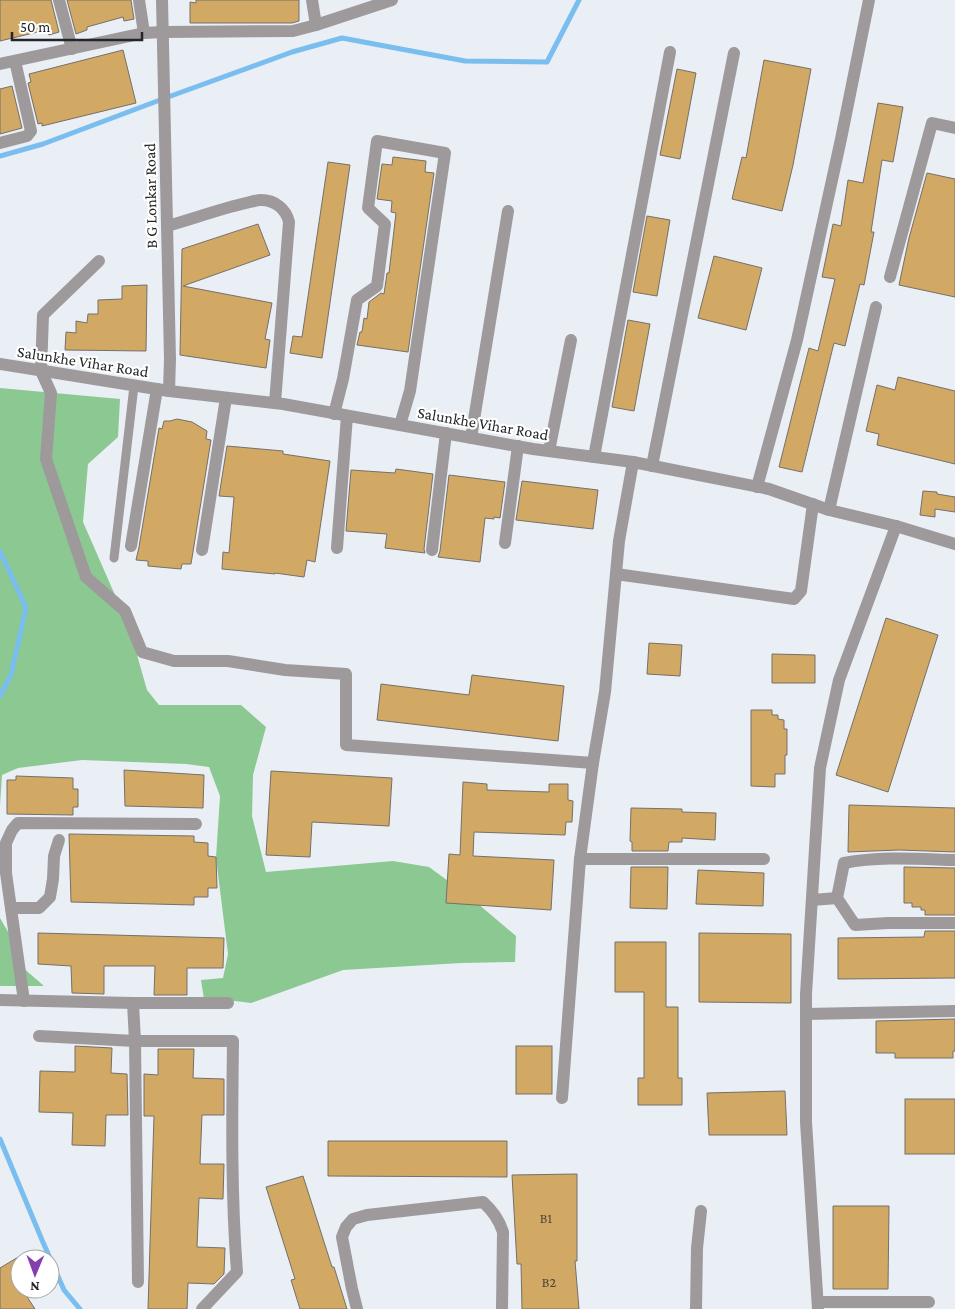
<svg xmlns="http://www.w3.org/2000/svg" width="955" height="1309" font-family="'Crimson Pro',serif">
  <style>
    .forest { fill: #8bc892 }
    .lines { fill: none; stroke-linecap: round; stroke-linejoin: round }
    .stream { stroke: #7abdef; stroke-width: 5 }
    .building { fill: #d1a864; stroke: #74706a }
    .service { stroke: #9e9a9b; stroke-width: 9 }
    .minor { stroke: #9e9a9b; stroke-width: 12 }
    .tertiary { stroke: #9e9a9b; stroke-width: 12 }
    .labels { text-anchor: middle; stroke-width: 4.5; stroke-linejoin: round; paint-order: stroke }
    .number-label { font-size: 14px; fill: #4e4637 }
    .street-label { font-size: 16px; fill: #232528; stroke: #fff }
  </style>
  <rect width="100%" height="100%" fill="#e9eff5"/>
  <g class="forest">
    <polygon points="0,388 120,399 118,437 88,464 83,522 129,627 147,690 159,705 241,705 266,727 253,775 252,816 266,872 393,861 429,867 470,897 516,936 515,962 461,963 343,970 251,1003 219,999 204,999 201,980 223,978 228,954 216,858 220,796 209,767 186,764 82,760 18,768 2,775 0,805"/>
    <polygon points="0,918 18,949 21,966 44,986 0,986"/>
  </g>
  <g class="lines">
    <g class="stream">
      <polyline points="0,156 43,144 168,97 292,52 342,38 465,61 547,62 579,0"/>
      <polyline points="0,551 26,608 11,675 0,696"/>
      <polyline points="0,1139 42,1240 64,1290 80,1309"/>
    </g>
  </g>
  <g class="building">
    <polygon points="0,0 51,0 59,32 49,35 46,30 0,41"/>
    <polygon points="67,0 131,0 134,19 124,21 123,17 87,27 87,30 76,34"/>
    <polygon points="196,0 299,0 299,21 292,23 190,23 190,2 196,3"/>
    <polygon points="123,50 136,103 42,126 42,123 38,124 28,83 31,82 29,74"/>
    <polygon points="764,60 811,69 793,165 782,211 732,199 742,157 746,158"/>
    <polygon points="677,69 696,73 680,159 660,155"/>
    <polygon points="12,86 22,128 0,134 0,89"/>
    <polygon points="878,103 903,107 893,162 882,160 871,232 874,232 864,285 860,284 845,346 834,343 802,472 779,467 809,348 818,351 835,279 822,277 833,224 841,226 848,180 863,183"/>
    <polygon points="393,157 426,161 425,172 434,173 408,352 357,345 360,332 362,332 364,318 367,319 369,302 381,293 384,294 387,273 389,273 396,213 391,212 392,201 377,199 382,164 392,165"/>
    <polygon points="328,162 350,165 322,358 290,353 293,336 302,337"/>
    <polygon points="927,173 955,179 955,297 899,285 909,238"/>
    <polygon points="647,216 670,220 657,296 633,292"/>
    <polygon points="258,224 270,255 183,286 272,303 265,339 270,340 266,368 180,355 182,249"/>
    <polygon points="714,256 762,268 746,330 698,318"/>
    <polygon points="147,285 146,351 65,350 66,332 76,333 76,321 87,323 88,314 98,314 98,300 122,299 122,286"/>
    <polygon points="628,320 650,324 634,411 612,407"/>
    <polygon points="898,377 955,391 955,464 877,445 879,434 866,431 877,385 895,390"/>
    <polygon points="177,419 192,422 207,431 206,439 211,440 191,564 182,564 181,569 148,566 148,561 136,560 139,547 159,428 162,429 164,421 170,421"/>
    <polygon points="227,446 283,451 283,454 330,461 315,562 307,560 304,577 275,573 275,574 222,569 223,552 229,553 234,497 219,496"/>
    <polygon points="396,469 433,474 424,549 425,553 385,548 387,534 346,531 351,470 395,473"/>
    <polygon points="449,475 505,482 500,518 494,517 494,519 485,518 480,562 438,557 440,551"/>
    <polygon points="522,481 598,490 593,529 516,520"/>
    <polygon points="923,491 937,492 937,494 955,497 955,512 935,509 935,517 920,515"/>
    <polygon points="886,618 938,635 888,792 836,775"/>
    <polygon points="649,643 682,645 680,676 647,674"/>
    <polygon points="772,654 815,655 815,683 772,683"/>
    <polygon points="472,675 564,686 558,741 377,720 381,684 469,695"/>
    <polygon points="751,710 772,710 772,715 778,715 778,719 784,720 784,729 787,729 787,755 785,755 785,774 775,774 775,787 751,786"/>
    <polygon points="124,770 204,775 203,808 125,806"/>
    <polygon points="271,771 392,778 389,826 312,822 310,857 266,855"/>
    <polygon points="16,776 73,778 73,789 78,789 78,807 73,807 73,815 7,814 7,780 16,780"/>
    <polygon points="463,782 487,784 487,790 549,792 549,784 568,784 568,800 573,801 572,822 566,822 565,835 474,832 473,856 554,860 551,910 446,903 449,854 460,855"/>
    <polygon points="849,805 955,808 955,852 899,850 848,852"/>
    <polygon points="631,808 682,809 682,812 716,813 715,840 682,838 682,842 669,842 668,851 632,851 632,842 630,841"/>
    <polygon points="69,834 194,836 194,842 208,843 208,856 216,857 217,888 208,888 208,897 194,897 194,905 71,902"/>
    <polygon points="631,867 668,867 667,909 630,908"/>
    <polygon points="904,867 955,868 955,915 925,915 925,910 921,910 921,907 912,907 912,903 904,903"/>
    <polygon points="698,870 764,873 763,906 696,904"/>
    <polygon points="925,931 955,931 955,978 838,979 838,938 924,937"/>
    <polygon points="38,933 224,938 223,968 187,968 187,995 154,995 155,966 104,966 104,994 72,993 71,966 38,964"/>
    <polygon points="699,933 791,934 791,1003 699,1002"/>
    <polygon points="615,942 666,942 666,1007 678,1007 678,1078 682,1078 682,1105 638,1105 638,1078 644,1078 644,992 615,992"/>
    <polygon points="955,1019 955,1051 953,1051 953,1058 895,1058 895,1053 876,1053 876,1021"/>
    <polygon points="75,1046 112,1048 111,1073 127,1074 128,1115 106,1115 105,1146 72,1145 73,1113 39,1112 40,1071 75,1072"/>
    <rect x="516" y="1046" width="36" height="48"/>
    <polygon points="158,1049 194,1049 193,1078 224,1079 224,1115 202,1115 200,1164 224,1164 223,1199 199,1198 197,1247 225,1248 224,1274 214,1284 188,1283 187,1309 148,1309 154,1116 144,1116 144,1074 158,1075"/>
    <polygon points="785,1091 787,1135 709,1135 707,1093"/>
    <rect x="905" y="1099" width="50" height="55"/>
    <polygon points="328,1141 507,1141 507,1177 328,1176"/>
    <polygon points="577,1174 577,1261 575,1261 579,1309 522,1309 521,1264 517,1264 512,1175"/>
    <polygon points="303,1176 332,1267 334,1267 347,1309 300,1309 291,1280 295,1279 266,1187"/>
    <polygon points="833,1206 889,1206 888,1289 833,1289"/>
    <polygon points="20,1256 20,1289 22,1289 35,1309 0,1309 0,1268"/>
  </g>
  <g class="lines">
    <polyline class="service" points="114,558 134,386"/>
    <g class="minor">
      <polyline points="59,0 72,49"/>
      <polyline points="139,0 144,33"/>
      <polyline points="312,0 316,25"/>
      <polyline points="0,64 144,33 163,32 293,31 316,25 392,0"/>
      <polyline points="0,143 27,136 31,131 15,61"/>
      <path d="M167,226C193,219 219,209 246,203C251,202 256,200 261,200C275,200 286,209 289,222L275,403"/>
      <polyline points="99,261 43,315 41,371 51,393 46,459 86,577 125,611 142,652 174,661 228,661 285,670 346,674 346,745 593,763 605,692 619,541 633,462"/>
      <polyline points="890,277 932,123 955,128"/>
      <polyline points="334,414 343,379 357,300 377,286 385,224 368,208 377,141 445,153 410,391 400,425"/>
      <polyline points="471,438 508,211"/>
      <polyline points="549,451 571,340"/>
      <polyline points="594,457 670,52"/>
      <polyline points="652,466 734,53"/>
      <polyline points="757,487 797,340 841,139 869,0"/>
      <polyline points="829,510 876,307"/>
      <polyline points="505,543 518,446"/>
      <polyline points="131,546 157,389"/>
      <polyline points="337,548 347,416"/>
      <polyline points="202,550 226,398"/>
      <polyline points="432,550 446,433"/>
      <polyline points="616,574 794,599 801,591 813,504"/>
      <polyline points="593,763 580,859 764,859"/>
      <path d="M955,860C918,859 881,856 844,863L837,898L855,925L888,923H955"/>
      <polyline points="812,900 837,898"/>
      <polyline points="11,908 39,908 50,897 53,879 54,856 59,840"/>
      <polyline points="0,1000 133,1003 228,1003"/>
      <polyline points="24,1001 6,873 6,843 12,830 18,823 196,824"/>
      <path d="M133,1003L135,1041H233C232,1118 231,1195 237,1272L202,1309"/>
      <polyline points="806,1014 955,1011"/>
      <polyline points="39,1036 135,1041 138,1282"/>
      <polyline points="562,1098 580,859"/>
      <polyline points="818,1302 929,1302"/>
      <path d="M357,1309L352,1289L342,1237L346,1227L353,1219L367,1215L483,1202C493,1211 499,1219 503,1232L502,1309"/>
      <polyline points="696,1309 697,1248 701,1211"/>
      <polyline points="818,1309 806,1122 806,994 820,768 839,680 896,526"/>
    </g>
    <g class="tertiary">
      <polyline points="162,0 170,359 169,391"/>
      <polyline points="0,364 169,391 283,404 533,449 633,462 769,489 829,510 896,526 955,544"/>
    </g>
  </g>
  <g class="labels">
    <g class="number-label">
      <text x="546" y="1223">B1</text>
      <text x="549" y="1287">B2</text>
    </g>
    <g class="street-label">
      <text transform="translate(150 196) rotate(-91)" y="6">B G Lonkar Road</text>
      <text transform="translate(83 361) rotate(9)" y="6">Salunkhe Vihar Road</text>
      <text transform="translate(483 423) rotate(10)" y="6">Salunkhe Vihar Road</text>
    </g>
  </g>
  <g transform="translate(35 1274) rotate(181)"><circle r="24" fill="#ffffff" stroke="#a7a8a9"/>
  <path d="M0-4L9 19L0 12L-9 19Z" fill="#853eb0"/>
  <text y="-8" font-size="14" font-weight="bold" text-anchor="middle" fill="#232528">N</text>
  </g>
  <path d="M12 32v8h130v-8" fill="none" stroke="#232528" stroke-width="2.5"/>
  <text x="20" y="32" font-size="15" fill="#232528" stroke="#ffffff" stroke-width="4" paint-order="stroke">50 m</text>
</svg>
